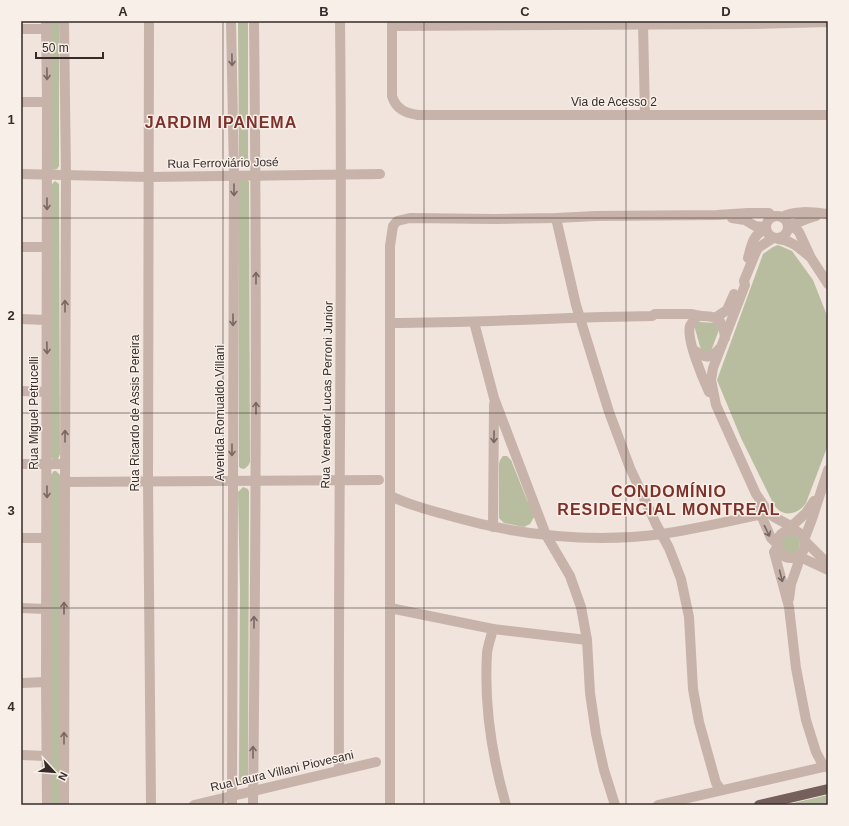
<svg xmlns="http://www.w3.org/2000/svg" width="849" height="826" font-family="Arial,sans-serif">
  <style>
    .green { fill: #b7bd9e }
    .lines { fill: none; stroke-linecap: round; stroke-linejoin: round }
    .minor { stroke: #c7b3aa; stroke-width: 10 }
    .tertiary { stroke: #c7b3aa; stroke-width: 10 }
    .primary { stroke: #75605b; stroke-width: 10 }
    .oneway { stroke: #776863 }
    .grid { fill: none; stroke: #352b29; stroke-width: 1; stroke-opacity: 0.55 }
    .labels { text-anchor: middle; stroke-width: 3; stroke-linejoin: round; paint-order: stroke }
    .street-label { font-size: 12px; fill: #352b29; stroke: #f8efe9 }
    .district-label { font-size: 16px; font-weight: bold; letter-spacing: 1px; fill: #7d3129; stroke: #f8efe9 }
    .neatline { fill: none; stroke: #352b29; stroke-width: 1.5 }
    .grid-label { font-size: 13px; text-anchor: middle; font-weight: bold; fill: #352b29 }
  </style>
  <rect width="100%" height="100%" fill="#f0e4dd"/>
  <g class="green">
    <polygon points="51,21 59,21 59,166 57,169 53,170 50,169"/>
    <polygon points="238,21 248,21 248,161 247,164 245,165 241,163 239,157"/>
    <polygon points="240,178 247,179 249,182 250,462 248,466 244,469 240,468 239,466 238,182"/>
    <polygon points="55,181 59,184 60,454 58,459 54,460 50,457 50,186"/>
    <path d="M778,245L792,251L813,280L828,318V445L806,503C798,515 783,518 774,505L741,438L717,380L763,254L773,247Z"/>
    <polygon points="698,322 717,323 719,330 711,351 709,353 701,350 694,325"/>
    <polygon points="503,456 507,456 511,460 527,500 533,509 534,517 530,524 524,527 504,523 499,518 499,464 500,460"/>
    <polygon points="54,471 56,471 60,475 60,805 49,805 50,476"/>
    <polygon points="243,487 248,489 249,492 248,778 246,783 241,784 239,779 240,589 238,492"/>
    <circle cx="790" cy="544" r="10"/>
    <polygon points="828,795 828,805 785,805"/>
  </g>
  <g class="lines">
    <g class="minor">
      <polyline points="46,21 47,102 46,682 47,805"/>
      <polyline points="149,21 148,481 151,805"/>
      <path d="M392,21V96C396,109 405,113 418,115H828"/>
      <polyline points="643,25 645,115"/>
      <polyline points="392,26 757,24 828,22"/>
      <polyline points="21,29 46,29"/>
      <polyline points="21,102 47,102"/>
      <polyline points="21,174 149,177 380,174"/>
      <circle cx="777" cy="227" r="11"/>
      <path d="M782,217C794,210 812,212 826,214"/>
      <polyline points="556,218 576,305 609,412 630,468 656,524 669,548 681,579 689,617 693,689 699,722 716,783 721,790"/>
      <polyline points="732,218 745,220 755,226 765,227"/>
      <polyline points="788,225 796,229 799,232 811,258 828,284"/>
      <path d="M788,225C798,224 806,218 816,216"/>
      <polyline points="773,238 758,248 755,254 744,281 745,285 713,368 711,380 716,405 756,494 769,513 774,517 787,524 792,530"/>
      <path d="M778,239C791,240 799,248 809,256"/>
      <polyline points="21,247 47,247"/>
      <path d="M748,258C751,247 753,233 765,230"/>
      <path d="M698,316C695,319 692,322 690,326C686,339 703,379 709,392"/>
      <polyline points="715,318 727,310 734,294"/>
      <polyline points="21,319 46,320"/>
      <polyline points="474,322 494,398 546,535 570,576 581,607 587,640 590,693 596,734 604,770 615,805"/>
      <path d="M391,323C478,323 565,317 652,316L655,314H692C710,320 722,309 725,338"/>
      <path d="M694,350C705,358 709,360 719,349"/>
      <polyline points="21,391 47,392"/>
      <polyline points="21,464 65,464"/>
      <polyline points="65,482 379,480"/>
      <path d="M391,496C410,506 433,511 454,517C520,536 593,543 662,534C698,529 733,520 769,513"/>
      <polyline points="758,508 771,538 777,544"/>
      <polyline points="493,527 494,404"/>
      <polyline points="792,530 794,524 806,513 814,501"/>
      <circle cx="791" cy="544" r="14"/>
      <polyline points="21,538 47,538"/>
      <polyline points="804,540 812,519 828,470"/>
      <polyline points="805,541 828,564"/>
      <polyline points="778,546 774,552 789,607 796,668 806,720 816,752 824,767"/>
      <polyline points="798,556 828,570"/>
      <polyline points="789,599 791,584 798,564 796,556"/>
      <polyline points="21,608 46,609"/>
      <polyline points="390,608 493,629 587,640"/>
      <path d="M493,629C491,637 488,645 487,653C484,704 492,757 506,805"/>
      <polyline points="21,683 46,682"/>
      <polyline points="21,755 46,756"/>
      <path d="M339,770C338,520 343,271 340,21"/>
      <polyline points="64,805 66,175 64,21"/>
      <polyline points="194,805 376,762"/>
      <polyline points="390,805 390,246 393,226 397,221 410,218 495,219 556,218 596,216 717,215 748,213 769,213 772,217"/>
      <polyline points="658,805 828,766"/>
    </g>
    <g class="tertiary">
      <polyline points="231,21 234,175 232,805"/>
      <path d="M253,805C256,544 257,282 254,21"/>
    </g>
    <polyline class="primary" points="759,805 828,789"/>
  </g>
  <defs><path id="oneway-shaft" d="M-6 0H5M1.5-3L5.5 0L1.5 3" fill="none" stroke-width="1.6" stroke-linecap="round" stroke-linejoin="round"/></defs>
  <g class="oneway">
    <use href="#oneway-shaft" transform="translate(232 60) rotate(89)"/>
    <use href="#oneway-shaft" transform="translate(47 74) rotate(89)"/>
    <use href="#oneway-shaft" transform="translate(234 190) rotate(90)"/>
    <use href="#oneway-shaft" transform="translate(47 204) rotate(90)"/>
    <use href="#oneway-shaft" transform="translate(256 278) rotate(-90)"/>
    <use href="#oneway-shaft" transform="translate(65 306) rotate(-90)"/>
    <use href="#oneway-shaft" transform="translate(233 320) rotate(90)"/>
    <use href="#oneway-shaft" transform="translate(47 348) rotate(89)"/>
    <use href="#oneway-shaft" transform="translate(256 408) rotate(-90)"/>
    <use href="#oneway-shaft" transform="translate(65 436) rotate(-90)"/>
    <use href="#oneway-shaft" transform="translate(494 437) rotate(91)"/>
    <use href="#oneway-shaft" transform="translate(232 450) rotate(90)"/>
    <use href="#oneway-shaft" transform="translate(47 492) rotate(90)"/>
    <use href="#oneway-shaft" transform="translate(767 531) rotate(64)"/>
    <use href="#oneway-shaft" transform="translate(781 576) rotate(76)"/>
    <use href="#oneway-shaft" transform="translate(64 608) rotate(-90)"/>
    <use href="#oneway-shaft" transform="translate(254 622) rotate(-90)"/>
    <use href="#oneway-shaft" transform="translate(64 738) rotate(-90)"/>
    <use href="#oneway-shaft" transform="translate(253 752) rotate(-90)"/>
  </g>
  <path class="grid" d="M223,21V805M424,21V805M626,21V805M21,218H828M21,413H828M21,608H828"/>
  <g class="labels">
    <g class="street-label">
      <text x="614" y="106">Via de Acesso 2</text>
      <text transform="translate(223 163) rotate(-1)" y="4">Rua Ferroviário José</text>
      <text transform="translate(327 395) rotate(-89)" y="4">Rua Vereador Lucas Perroni Junior</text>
      <text transform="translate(34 413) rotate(-90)" y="4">Rua Miguel Petrucelli</text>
      <text transform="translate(135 413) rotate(-90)" y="4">Rua Ricardo de Assis Pereira</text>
      <text transform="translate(220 413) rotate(-90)" y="4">Avenida Romualdo Villani</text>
      <text transform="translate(282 771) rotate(-13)" y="4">Rua Laura Villani Piovesani</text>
    </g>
    <g class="district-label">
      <text x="221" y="128">JARDIM IPANEMA</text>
      <text x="669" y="497">CONDOMÍNIO<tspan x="669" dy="18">RESIDENCIAL MONTREAL</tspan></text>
    </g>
  </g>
  <rect width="849" height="826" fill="none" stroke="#f8efe9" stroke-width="44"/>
  <g transform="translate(54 772) rotate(116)" stroke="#f8efe9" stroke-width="3" paint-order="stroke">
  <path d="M0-3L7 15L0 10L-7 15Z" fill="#352b29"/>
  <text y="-6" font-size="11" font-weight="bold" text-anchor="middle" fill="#352b29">N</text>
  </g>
  <path d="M36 52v6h67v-6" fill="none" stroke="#352b29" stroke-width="2"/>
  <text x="42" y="52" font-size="12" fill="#352b29" stroke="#f8efe9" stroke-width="3" paint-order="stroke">50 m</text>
  <rect x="22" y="22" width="805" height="782" class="neatline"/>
  <g class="grid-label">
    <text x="123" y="16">A</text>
    <text x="324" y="16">B</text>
    <text x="525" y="16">C</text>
    <text x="726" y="16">D</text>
    <text x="11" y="124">1</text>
    <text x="11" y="320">2</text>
    <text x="11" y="515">3</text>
    <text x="11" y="711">4</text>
  </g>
</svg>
